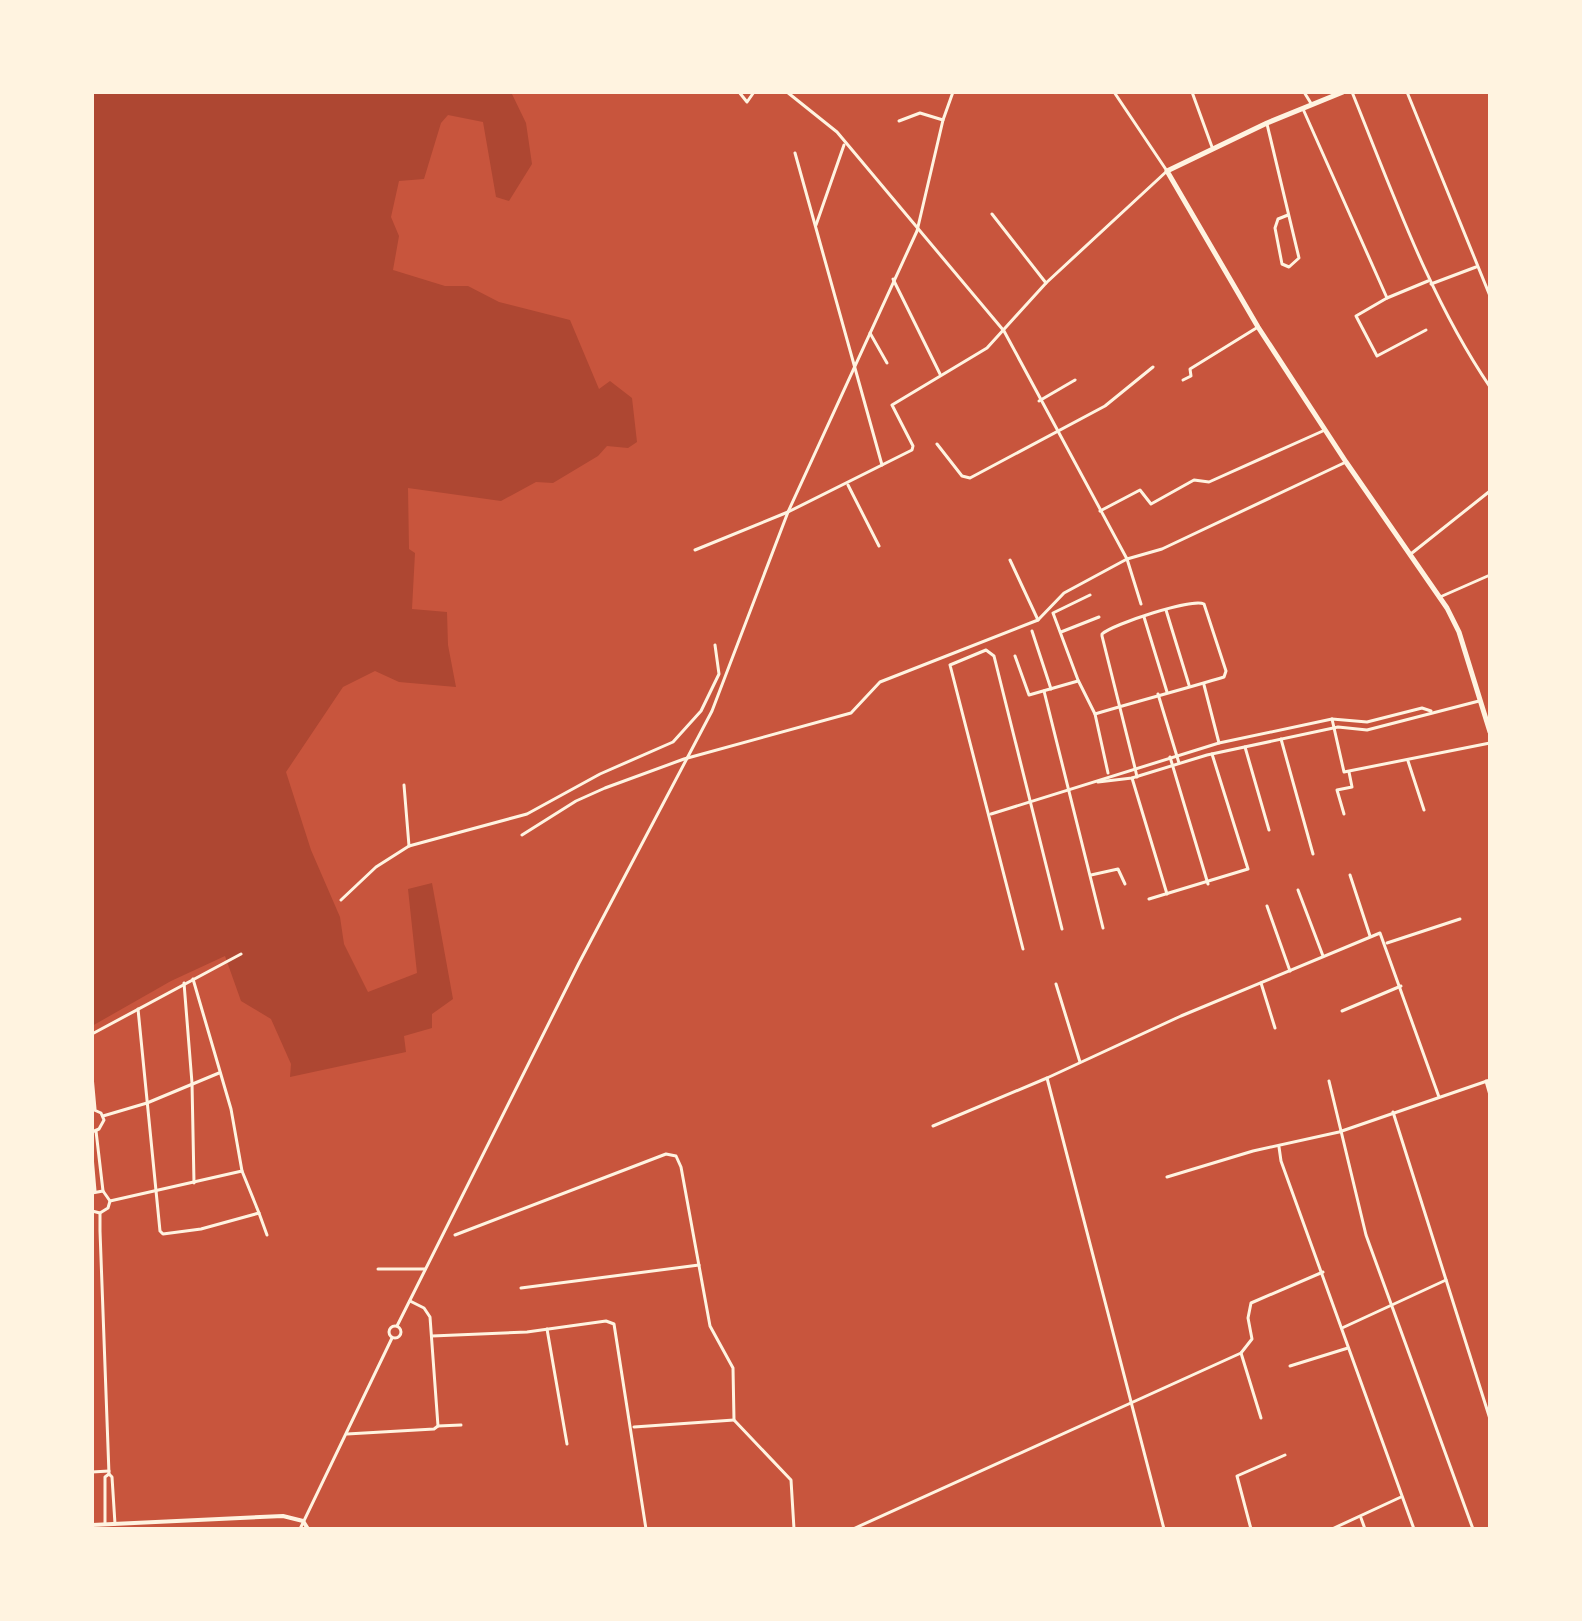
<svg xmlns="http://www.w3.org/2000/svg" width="1582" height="1621" font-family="'DejaVu Sans',sans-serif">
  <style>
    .green { fill: #ae4732 }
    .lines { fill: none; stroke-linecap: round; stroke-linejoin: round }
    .pedestrian { stroke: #fff3e0; stroke-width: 3 }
    .minor { stroke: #fff3e0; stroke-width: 3 }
    .tertiary { stroke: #fff3e0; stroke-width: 4 }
    .secondary { stroke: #fff3e0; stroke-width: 5 }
  </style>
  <rect width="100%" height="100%" fill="#c8553d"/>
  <polygon class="green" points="92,92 511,92 526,123 532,164 509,201 496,197 483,122 448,115 441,123 424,179 399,181 391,217 399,236 393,270 445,286 468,286 499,302 570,320 599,389 610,381 632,398 637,442 628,448 607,446 598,456 553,483 536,482 501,501 408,488 409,549 415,553 412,609 447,612 448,645 456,687 399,682 375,671 343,687 286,772 311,850 340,917 344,944 368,992 417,973 408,889 432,883 453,999 432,1014 432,1028 404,1036 406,1052 290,1077 291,1064 271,1019 241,1001 225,956 171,981 92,1026"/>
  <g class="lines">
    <polyline class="pedestrian" points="739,92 747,102 754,92"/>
    <g class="minor">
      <polyline points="787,92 837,132 1004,331 1127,559 1162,549 1346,462"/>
      <polyline points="1192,92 1212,147"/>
      <polyline points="1304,92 1312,105"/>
      <path d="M1352,92C1393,193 1429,297 1490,387"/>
      <polyline points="1407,92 1490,296"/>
      <polyline points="1303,109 1387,298 1428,281"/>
      <polyline points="899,121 920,113 943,120"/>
      <polyline points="1267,124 1299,258 1289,267 1282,264 1275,228 1278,219 1288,215"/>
      <polyline points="795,153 882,465"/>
      <polyline points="992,214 1046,283"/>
      <polyline points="816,225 844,145"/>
      <polyline points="893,279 940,374"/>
      <polyline points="1431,284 1476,267"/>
      <polyline points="1387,298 1356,316 1377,356 1426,330"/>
      <polyline points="870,333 887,363"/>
      <polyline points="1183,380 1191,376 1190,369 1258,327"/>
      <polyline points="1039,401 1075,380"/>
      <polyline points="937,444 962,476 970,478 1105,406 1153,367"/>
      <polyline points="848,485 879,546"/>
      <polyline points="1100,511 1140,490 1151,504 1194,480 1209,482 1325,430"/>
      <polyline points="695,550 788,512 912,450 913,446 892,405 987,348 1046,283 1167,171 1114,92"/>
      <polyline points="1412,553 1490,491"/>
      <polyline points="1010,560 1038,620"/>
      <polyline points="1090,595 1053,613 1078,680 1095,714 1108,773"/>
      <polyline points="1440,597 1490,575"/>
      <polyline points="1166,610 1189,685"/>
      <polyline points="1144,617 1167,692"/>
      <polyline points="1032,631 1051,689"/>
      <polyline points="1061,632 1099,617"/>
      <polyline points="1015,656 1029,695 1078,681"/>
      <polyline points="1204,685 1219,743"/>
      <polyline points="1044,691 1103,928"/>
      <polyline points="1158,694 1179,763"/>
      <path d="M1095,714C1138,701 1181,690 1224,677L1226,671L1204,604C1192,598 1113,624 1102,634V636L1135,768L1137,777"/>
      <polyline points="1332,719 1344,772 1490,743"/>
      <polyline points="1281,739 1313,854"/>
      <polyline points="1245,747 1269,830"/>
      <polyline points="1170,757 1208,884"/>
      <polyline points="1408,761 1424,810"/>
      <polyline points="1132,778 1167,894"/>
      <polyline points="1098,782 1132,778 1207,755 1338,727 1367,730 1479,701"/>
      <polyline points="404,785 409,846"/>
      <polyline points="991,814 1219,743 1332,719 1367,722 1422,708 1431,711"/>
      <polyline points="1344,814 1337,790 1352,787 1349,772"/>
      <polyline points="522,835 576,801 605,788 684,759 851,713 880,682 1038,620 1064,593 1127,559 1141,604"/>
      <polyline points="1091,875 1118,869 1125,884"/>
      <polyline points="1350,875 1370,936"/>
      <polyline points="1298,890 1323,956"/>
      <polyline points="1149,899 1248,869 1212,754"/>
      <polyline points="341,900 376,867 409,846 527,814 600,774 673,742 701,711 719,674 715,645"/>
      <polyline points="1267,906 1290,971"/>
      <polyline points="1387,943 1460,919"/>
      <polyline points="1023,949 950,665 986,650 994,656 1062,929"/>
      <polyline points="184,983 192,1083 194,1183"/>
      <polyline points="1261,983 1275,1028"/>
      <polyline points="1056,984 1080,1062"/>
      <polyline points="138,1009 160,1231 163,1234 201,1229 259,1213 242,1171 231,1109 193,979"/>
      <polyline points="1342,1011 1401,986"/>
      <polyline points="92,1034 241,954"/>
      <polyline points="92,1076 95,1109"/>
      <polyline points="1329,1081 1366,1235 1473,1529"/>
      <polyline points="1486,1081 1490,1095"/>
      <polyline points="92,1109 101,1113 104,1120 99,1129 92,1132"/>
      <polyline points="1393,1112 1490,1419"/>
      <polyline points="103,1116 147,1103 219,1073"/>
      <polyline points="933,1126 1047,1078"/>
      <polyline points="96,1131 103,1191"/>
      <polyline points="1279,1147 1281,1161 1414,1529"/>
      <polyline points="92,1156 95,1191"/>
      <polyline points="1167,1177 1253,1151 1339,1132 1490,1080"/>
      <polyline points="92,1193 103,1191 110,1201 108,1208 100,1213 100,1231 109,1474 112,1477 115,1524"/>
      <polyline points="110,1201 242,1171"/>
      <polyline points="92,1211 100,1213"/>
      <polyline points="259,1213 267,1235"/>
      <polyline points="455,1235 666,1154 676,1156 681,1167 710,1326 733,1368 734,1420 791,1480 794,1529"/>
      <polyline points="378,1269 425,1269"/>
      <polyline points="521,1288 699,1265"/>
      <circle cx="395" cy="1332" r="6"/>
      <polyline points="397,1326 579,963 712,711 788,512 917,231 943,120 953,92"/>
      <polyline points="1342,1328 1446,1280"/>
      <polyline points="547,1329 567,1444"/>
      <polyline points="432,1336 527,1332 606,1321 614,1324 646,1529"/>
      <polyline points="1241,1353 1261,1418"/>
      <polyline points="1290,1366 1348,1348"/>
      <polyline points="438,1426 461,1425"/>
      <polyline points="634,1427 734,1420"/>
      <polyline points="347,1434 434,1429 438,1426 430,1317 424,1308 410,1301"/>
      <polyline points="92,1472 109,1471"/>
      <polyline points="1361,1518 1365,1529"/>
      <polyline points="105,1524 105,1477 109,1474"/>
      <polyline points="300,1529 392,1338"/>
      <polyline points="853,1529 1241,1353 1252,1339 1248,1318 1251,1303 1323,1272"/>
      <polyline points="1164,1529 1047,1078 1181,1016 1380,933 1439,1097"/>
      <polyline points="1251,1529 1237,1476 1285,1455"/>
      <polyline points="1332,1529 1401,1497"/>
    </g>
    <polyline class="tertiary" points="92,1525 283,1516 303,1521 308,1529"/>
    <polyline class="secondary" points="1343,92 1267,123 1167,171 1258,327 1346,462 1447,608 1459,632 1490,732"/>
  </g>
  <rect width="1582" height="1621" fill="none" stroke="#fff3e0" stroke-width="188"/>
</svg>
